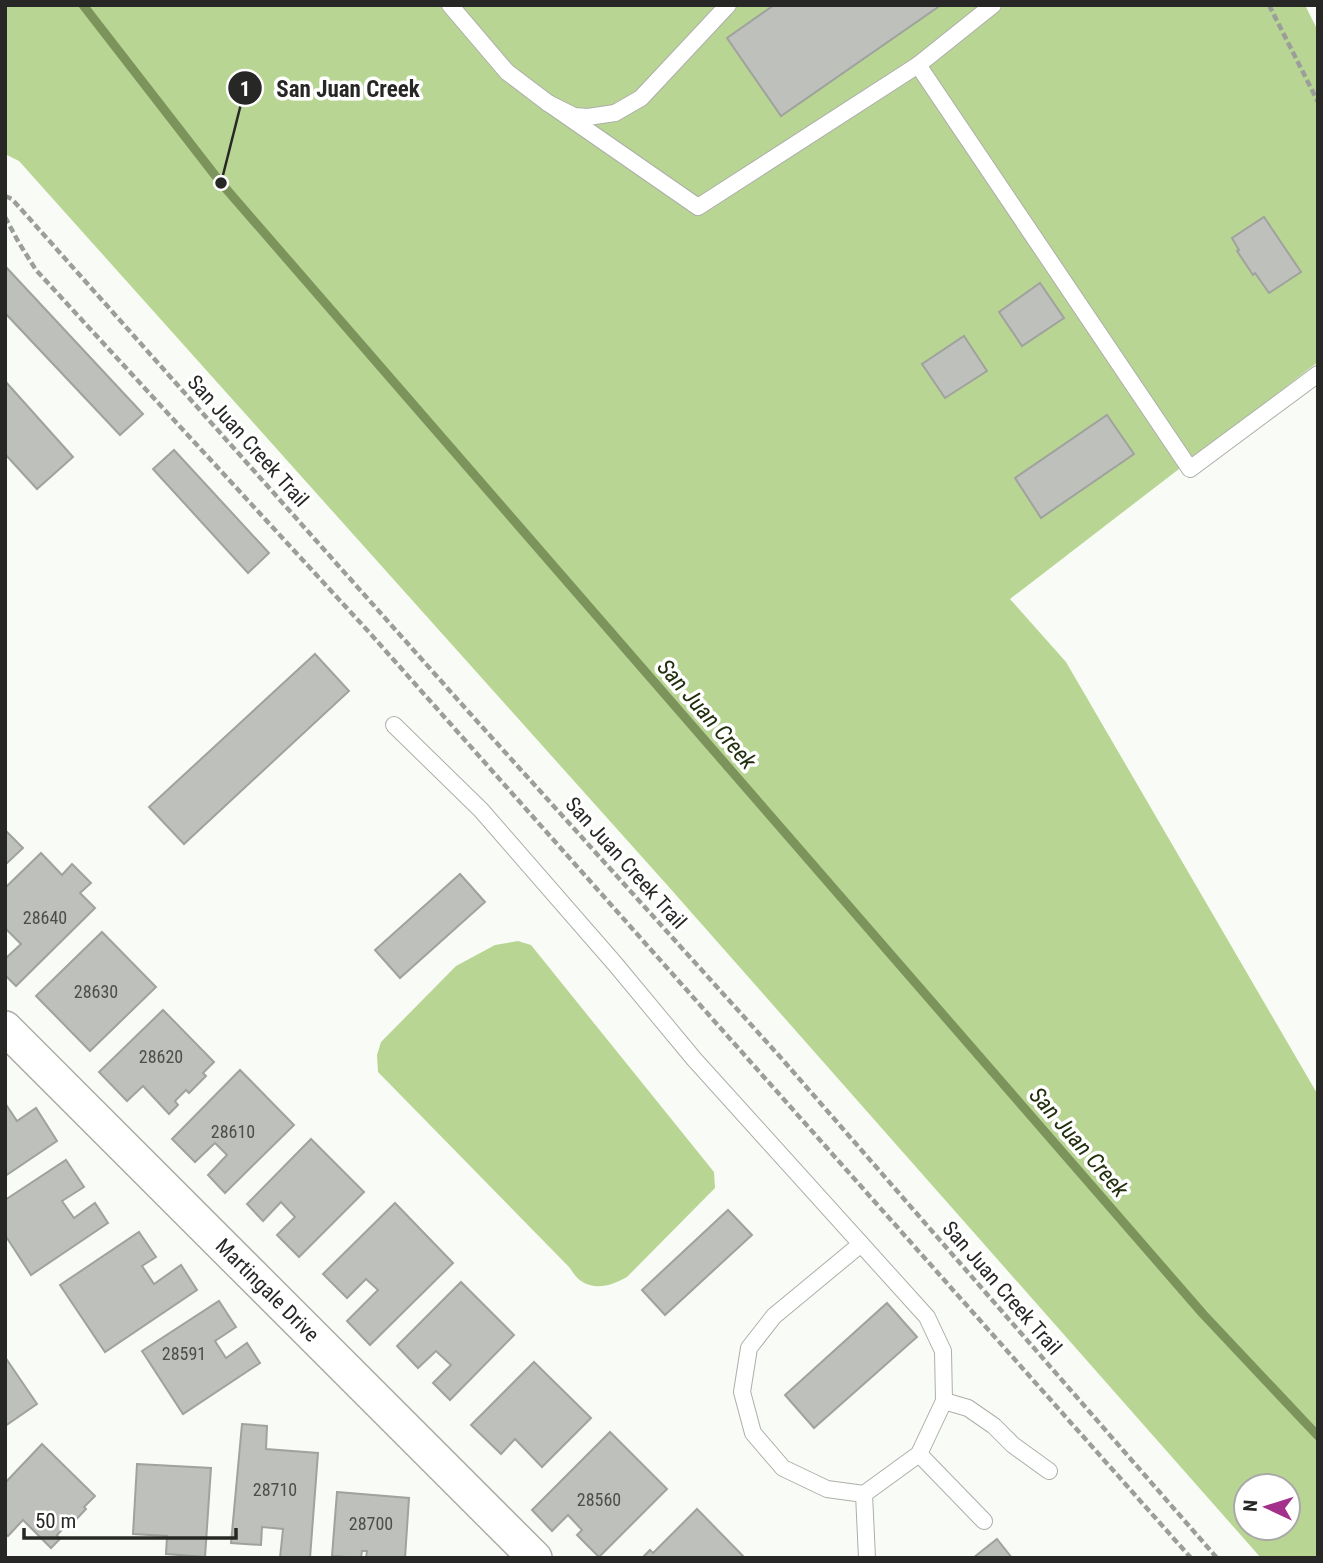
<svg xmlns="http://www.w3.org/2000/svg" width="1323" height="1563" font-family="'Roboto Condensed',sans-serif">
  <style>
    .green { fill: #b8d594; fill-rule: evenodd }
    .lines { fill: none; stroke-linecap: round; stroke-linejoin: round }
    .stream { stroke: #7c945c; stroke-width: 9 }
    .building { fill: #bec0bb; stroke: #a0a29d; stroke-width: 2 }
    .service-casing { stroke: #acafa9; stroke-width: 18 }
    .minor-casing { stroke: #acafa9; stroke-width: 36 }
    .path { stroke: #9c9e9a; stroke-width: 4.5; stroke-dasharray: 7 3.5; stroke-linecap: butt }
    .service { stroke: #fff; stroke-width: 16 }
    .minor { stroke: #fff; stroke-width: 33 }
    .labels { text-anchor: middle; stroke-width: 7; stroke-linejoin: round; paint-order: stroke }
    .number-label { font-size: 18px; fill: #4d4e4b }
    .street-label { font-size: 21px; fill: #272826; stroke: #fff }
    .water-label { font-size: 23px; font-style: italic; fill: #212e0c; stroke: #fff }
    .leader { fill: none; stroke: #272826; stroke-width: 2.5 }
    .callout-dot { fill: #272826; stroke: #fff; stroke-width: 2.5 }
    .mark-label { font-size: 21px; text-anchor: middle; font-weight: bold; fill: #fff }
    .callout-label { font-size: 23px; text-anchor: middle; font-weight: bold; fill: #272826; stroke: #fff; stroke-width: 7; stroke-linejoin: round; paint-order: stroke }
  </style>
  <rect width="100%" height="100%" fill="#f9fcf6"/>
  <g class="green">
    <path d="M5,5H1305L1318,31V362L1010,599L1066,662L1318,1095V1558H1261L668,886L19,161L5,154ZM1246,1486H1288V1528H1246Z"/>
    <path d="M518,941L531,945L714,1172L715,1188L627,1277C613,1285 596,1291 581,1281C576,1278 572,1271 569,1267L378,1072L377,1055L381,1042L456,966L495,945Z"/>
  </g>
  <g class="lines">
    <polyline class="stream" points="83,5 221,183 1203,1314 1318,1436"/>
  </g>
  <g class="building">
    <polygon points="774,5 941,5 781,116 727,38"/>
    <polygon points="1264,217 1301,272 1269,293 1255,273 1253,275 1237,251 1239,250 1232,238"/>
    <polygon points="5,266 143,414 120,435 5,313"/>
    <polygon points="1040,283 1064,318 1022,346 999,312"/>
    <polygon points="964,336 987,371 945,398 922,364"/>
    <polygon points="5,381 73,457 37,489 5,454"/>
    <polygon points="1107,415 1134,454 1041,518 1015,478"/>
    <polygon points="174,450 269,553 248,573 153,469"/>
    <polygon points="315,654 349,691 184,844 149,807"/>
    <polygon points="5,830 23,848 5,865"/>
    <polygon points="41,853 62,875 72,864 91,883 80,893 95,908 16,986 5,975 5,959 21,944 5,928 5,888"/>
    <polygon points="460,874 485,902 400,978 375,950"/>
    <polygon points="102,932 156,987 90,1051 36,996"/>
    <polygon points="163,1010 214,1062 203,1073 206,1076 189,1093 186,1090 175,1101 178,1105 169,1114 143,1086 127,1101 99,1072"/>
    <polygon points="240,1070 294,1125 225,1193 208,1175 227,1155 215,1143 195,1162 172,1139"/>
    <polygon points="5,1103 17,1121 36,1108 57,1141 5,1176"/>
    <polygon points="311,1139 364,1192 299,1257 277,1235 295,1217 281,1202 263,1221 247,1204"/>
    <polygon points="66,1160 84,1187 62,1201 74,1218 95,1203 108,1223 31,1275 5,1235 5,1200"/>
    <polygon points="395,1203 453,1263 370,1345 347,1321 378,1290 366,1279 347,1298 323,1274"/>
    <polygon points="728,1210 752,1235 665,1315 642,1290"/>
    <polygon points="139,1232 156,1257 142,1266 154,1284 181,1265 197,1290 105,1352 60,1285"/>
    <polygon points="461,1282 514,1335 450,1400 433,1383 451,1365 436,1351 418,1368 397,1346"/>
    <polygon points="219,1301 236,1327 215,1341 226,1358 247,1343 260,1363 183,1414 142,1351"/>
    <polygon points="887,1303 917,1337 814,1428 785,1395"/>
    <polygon points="5,1357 37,1404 5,1426"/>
    <polygon points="534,1362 591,1418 542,1467 515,1439 501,1454 471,1425"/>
    <polygon points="242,1424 267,1426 266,1449 318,1453 310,1558 280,1558 283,1529 262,1527 261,1545 231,1543"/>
    <polygon points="610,1432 667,1489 599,1557 577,1535 582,1530 568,1515 552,1531 532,1510"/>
    <polygon points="42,1444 95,1496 84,1507 86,1509 72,1524 69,1522 57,1535 60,1539 51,1548 23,1520 8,1536 5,1533 5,1483"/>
    <polygon points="137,1464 211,1468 205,1557 166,1554 167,1536 133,1534"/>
    <polygon points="337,1492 409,1498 405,1558 366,1558 367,1551 362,1551 361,1558 332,1556"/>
    <polygon points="697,1509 745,1558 642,1558 650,1550 653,1553"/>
    <polygon points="997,1539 1012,1558 973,1558"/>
  </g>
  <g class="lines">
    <g class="service-casing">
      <g id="service">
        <polyline points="450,5 507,72 548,103 574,116 588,117 615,113 641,98 728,5"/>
        <polyline points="993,5 918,65 1190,469 1318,374"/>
        <polyline points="548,103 698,207 918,65"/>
        <polyline points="394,725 481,810 616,965 694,1059 927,1317 943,1351 944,1401 919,1454 864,1494 867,1558"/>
        <polyline points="861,1244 774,1316 749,1348 742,1392 753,1433 783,1468 827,1489 864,1494"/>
        <polyline points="944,1401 968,1408 994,1426 1013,1445 1049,1471"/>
        <polyline points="919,1454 984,1521"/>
      </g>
    </g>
    <g class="minor-casing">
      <g id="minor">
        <path id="s1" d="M5,1028L535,1558"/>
      </g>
    </g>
    <g class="path">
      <polyline points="1269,5 1318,102"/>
      <polyline points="5,196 12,199 466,709 782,1059 1217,1558"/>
      <polyline points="5,217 19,243 36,270 368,631 1191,1558"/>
    </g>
    <use href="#service" class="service"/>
    <use href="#minor" class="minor"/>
  </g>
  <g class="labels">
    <g class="number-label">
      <text x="45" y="924">28640</text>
      <text x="96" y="998">28630</text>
      <text x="161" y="1063">28620</text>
      <text x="233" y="1138">28610</text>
      <text x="184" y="1360">28591</text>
      <text x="275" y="1496">28710</text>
      <text x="599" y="1506">28560</text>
      <text x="371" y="1530">28700</text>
    </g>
    <g class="street-label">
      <text transform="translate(248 441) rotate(48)" y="7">San Juan Creek Trail</text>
      <text transform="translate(626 863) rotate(48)" y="7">San Juan Creek Trail</text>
      <text transform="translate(1002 1288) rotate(49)" y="7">San Juan Creek Trail</text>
      <text dy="7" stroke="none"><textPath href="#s1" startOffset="371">Martingale Drive</textPath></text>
    </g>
    <g class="water-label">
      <text transform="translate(707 714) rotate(49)" y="8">San Juan Creek</text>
      <text transform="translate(1079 1142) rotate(49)" y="8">San Juan Creek</text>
    </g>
  </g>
  <path class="leader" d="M221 183L245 88"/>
  <g class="callout-dot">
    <circle cx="221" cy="183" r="7"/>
    <circle cx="245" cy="88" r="18"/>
  </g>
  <g class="mark-label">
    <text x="245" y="96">1</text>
  </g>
  <g class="callout-label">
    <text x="348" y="97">San Juan Creek</text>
  </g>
  <rect width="1323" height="1563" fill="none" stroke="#272826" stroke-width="14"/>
  <g transform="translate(1267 1507) rotate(274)"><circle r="33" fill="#ffffff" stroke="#a9a9a8" stroke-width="2"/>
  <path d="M0-5L12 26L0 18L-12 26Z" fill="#a3308a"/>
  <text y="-10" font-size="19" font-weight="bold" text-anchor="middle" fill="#272826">N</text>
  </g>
  <path d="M24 1528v10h212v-10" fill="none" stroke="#272826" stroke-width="3.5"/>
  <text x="35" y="1528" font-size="21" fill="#272826" stroke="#ffffff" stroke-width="5" paint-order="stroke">50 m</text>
</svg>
